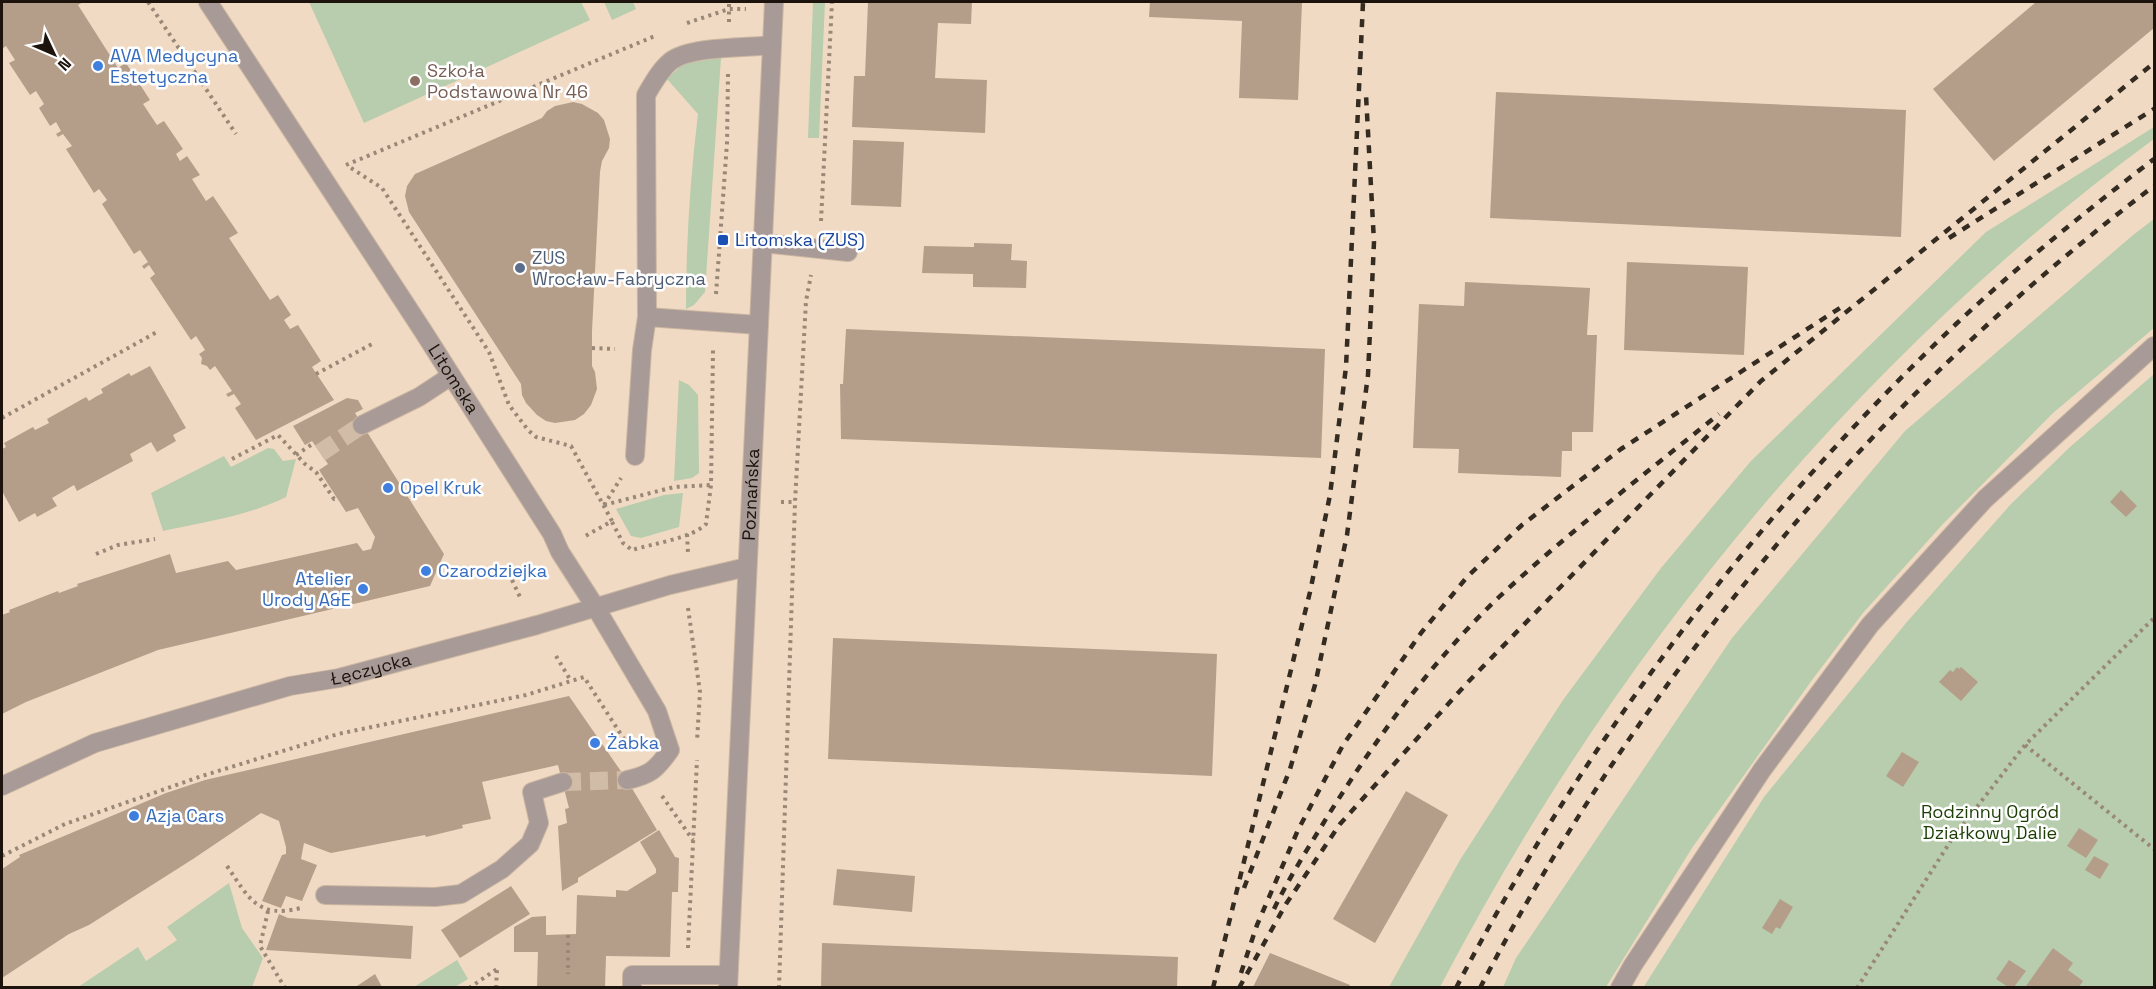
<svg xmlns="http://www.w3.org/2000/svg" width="2156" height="989" font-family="'Space Grotesk',sans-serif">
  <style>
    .green { fill: #b7cdad }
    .building { fill: #b59e89 }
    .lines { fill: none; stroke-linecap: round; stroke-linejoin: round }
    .minor-tunnel { stroke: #d1bca8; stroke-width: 18; stroke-dasharray: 18 9; stroke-linecap: butt }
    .minor-casing { stroke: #cbb6a2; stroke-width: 20 }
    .path { stroke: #987; stroke-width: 4; stroke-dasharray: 3 4.5; stroke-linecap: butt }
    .minor { stroke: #a89a96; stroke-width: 18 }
    .rail { stroke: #342b21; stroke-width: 4.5; stroke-dasharray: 8 8; stroke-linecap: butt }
    .shop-dot { fill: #3f7fe0; stroke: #fff; stroke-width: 2 }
    .education-dot { fill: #8d6e63; stroke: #fff; stroke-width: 2 }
    .transit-dot { fill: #1a4fb4; stroke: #fff; stroke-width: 2 }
    .service-dot { fill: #5c6f8a; stroke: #fff; stroke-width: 2 }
    .labels { text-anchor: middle; stroke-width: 5; stroke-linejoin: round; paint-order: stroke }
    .shop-label { font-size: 18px; fill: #366cbe; stroke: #fff; text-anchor: start }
    .education-label { font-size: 18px; fill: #785e54; stroke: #fff; text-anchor: start }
    .transit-label { font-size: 18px; fill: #164399; stroke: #fff; text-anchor: start }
    .service-label { font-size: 18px; fill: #4e5e75; stroke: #fff; text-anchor: start }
    .street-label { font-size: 18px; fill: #1c140c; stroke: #fff }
    .park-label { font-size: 18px; fill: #1c3e04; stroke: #fff }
  </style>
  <rect width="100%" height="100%" fill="#f1dac3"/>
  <g class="green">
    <polygon points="309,2 581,2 590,20 364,123"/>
    <polygon points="604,2 633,2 636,9 612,20"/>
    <polygon points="813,2 825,2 819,138 808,138"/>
    <path d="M721,58L705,292L694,305L686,309C686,243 690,179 698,114L667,79L684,63Z"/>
    <path d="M2154,127V139C1854,360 1612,657 1440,987H1389L1460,860L1563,700L1661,568L1751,461L1986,232Z"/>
    <polygon points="2154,219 2154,328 2053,413 1942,525 1863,613 1812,680 1692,848 1606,987 1503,987 1516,958 1732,638 1905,431 2133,235"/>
    <polygon points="2154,374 2154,987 1643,988 1764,797 1906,623 2011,504 2070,447"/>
    <polygon points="679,380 689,385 698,395 699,473 692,478 674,481"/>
    <path d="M268,448L274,449L283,461L296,459L286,497C248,516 204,522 163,531L151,493L224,456L231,467Z"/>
    <polygon points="683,493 679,527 641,538 631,536 616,509 664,495"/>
    <polygon points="229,883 242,928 263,958 252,987 78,987 138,947 146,961 177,940 167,927"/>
    <polygon points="457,960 468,979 455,987 414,987"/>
  </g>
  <g class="building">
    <polygon points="2,2 83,2 78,5 118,68 126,63 150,100 143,104 157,125 164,121 183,149 176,154 180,161 187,156 200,175 192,179 206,201 213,196 238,233 229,238 270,300 278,295 291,315 284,320 290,329 298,325 321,361 312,367 334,400 256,440 235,408 241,404 234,394 228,397 226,394 232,391 215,366 210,370 207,366 201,364 202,358 199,354 205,350 196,336 191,340 150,278 155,274 149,265 144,269 142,266 148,262 140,250 134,254 102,204 107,200 99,189 94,193 66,149 72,146 63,134 58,137 56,134 61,131 56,122 50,126 39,108 44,104 36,91 30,95 9,63 15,60 6,46 2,49"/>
    <polygon points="868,2 972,2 971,24 938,23 935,78 987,80 985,133 852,127 854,76 865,76"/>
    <polygon points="1150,2 1293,2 1302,3 1298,100 1239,98 1242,21 1149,17"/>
    <polygon points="2036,2 2154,2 2154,28 1994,161 1933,89"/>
    <polygon points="1496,92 1906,110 1901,237 1490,218"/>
    <polygon points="573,102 582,104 598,113 604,120 610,139 609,148 602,161 600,172 592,331 592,366 595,372 597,389 591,405 584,414 575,420 555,423 546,421 537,415 526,403 522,395 521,384 409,212 405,196 407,186 415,174 542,118 547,111 555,106"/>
    <polygon points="853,140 904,142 901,207 851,205"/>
    <polygon points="974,243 1012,244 1011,260 1027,261 1026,288 973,287 973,274 922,273 924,246 974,247"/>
    <polygon points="1627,262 1748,267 1744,355 1624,350"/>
    <polygon points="1465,282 1590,288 1587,335 1597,335 1593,432 1572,432 1572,451 1562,451 1561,477 1458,473 1459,449 1413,448 1419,304 1464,306"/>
    <polygon points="846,329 1325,349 1321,458 841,439 840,384 843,384"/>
    <polygon points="150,366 186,428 173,435 176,441 157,452 151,442 130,454 133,461 77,491 74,485 52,498 57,506 37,517 35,513 19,522 2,491 2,449 6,447 4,443 33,427 35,430 49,423 47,419 86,397 89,401 97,396 103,393 101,389 129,373 131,376"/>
    <polygon points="347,398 358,400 363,409 355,413 444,554 430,586 158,650 26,702 2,714 2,615 10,612 9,610 58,591 59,593 78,586 77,584 170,554 176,573 228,561 236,570 357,543 363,551 371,549 375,537 358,508 346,512 319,470 328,464 312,441 305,445 293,426"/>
    <polygon points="2121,490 2137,506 2126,517 2110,502"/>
    <polygon points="833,638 1217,654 1212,776 828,759"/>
    <polygon points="1957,667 1959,669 1961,667 1978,682 1961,701 1939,682 1950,670 1953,672"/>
    <polygon points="569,696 627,780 657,830 578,878 578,882 562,891 558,826 567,823 565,809 569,808 558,765 482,782 491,819 462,825 463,828 426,837 425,835 331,853 304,843 301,859 317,865 302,901 286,896 281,908 262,901 282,855 286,854 286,847 279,821 261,813 193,859 89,925 69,934 2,978 2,869 20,857 19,855 166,793 205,780"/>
    <polygon points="1902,752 1919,762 1903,787 1886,776"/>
    <polygon points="1406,791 1448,815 1375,943 1333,919"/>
    <polygon points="2079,828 2098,840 2086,858 2067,846"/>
    <polygon points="659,830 675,857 679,858 678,892 672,892 670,957 606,956 605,987 537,987 538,952 514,952 514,927 532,917 546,916 546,935 576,934 577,895 616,897 616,890 627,891 656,873 656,869 640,842"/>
    <polygon points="2094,856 2109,864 2100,879 2085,870"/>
    <polygon points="837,869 915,876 912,912 833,905"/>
    <polygon points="511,886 530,914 460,958 441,930"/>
    <polygon points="1780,899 1793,907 1780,929 1776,927 1772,934 1762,928"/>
    <polygon points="279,914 288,918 413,926 411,959 266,950"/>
    <polygon points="822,943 1178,957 1177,987 821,987"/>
    <polygon points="2053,948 2073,963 2068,970 2083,981 2079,987 2029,987 2026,986"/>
    <polygon points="1270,953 1350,985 1349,987 1253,987"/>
    <polygon points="2009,960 2026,971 2014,987 2008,987 1996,979"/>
    <polygon points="375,974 382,987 355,987 360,984"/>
  </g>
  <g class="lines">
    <g class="minor-tunnel">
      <polyline points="320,453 362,425"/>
      <polyline points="563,782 627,780"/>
    </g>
    <g class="minor-casing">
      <g id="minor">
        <path id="s1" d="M208,2L423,331L552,534L560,552L596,608L657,711L670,750C656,770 650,775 627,780"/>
        <polyline points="763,243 848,252"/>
        <polyline points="647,317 759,325"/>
        <polyline points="362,425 419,397 451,376"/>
        <path d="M635,456L642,350L647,317L646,95C653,83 660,70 671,61C691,46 746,48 772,45"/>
        <path id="s2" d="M2,786L95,743L290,686L339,678L537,625L670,585L747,567"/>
        <polyline points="325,895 435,897 461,894 502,869 530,844 539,823 532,792 563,782"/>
        <polyline points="632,988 632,975 728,975"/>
        <path id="s3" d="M728,988L774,2"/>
        <polyline points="1620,988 1633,965 1762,770 1870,625 1985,499 2154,346"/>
      </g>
    </g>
    <g class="path">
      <polyline points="148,2 236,134"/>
      <polyline points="729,22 729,2"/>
      <polyline points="687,23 729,9 746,9"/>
      <polyline points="346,165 655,36"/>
      <polyline points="351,168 382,188 489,352 509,405 528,430 536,437 571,446 612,521 582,538"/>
      <polyline points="821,221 832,2"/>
      <polyline points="716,294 727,143 728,74"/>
      <polyline points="592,348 615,349"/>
      <polyline points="316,374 372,344"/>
      <polyline points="2,418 157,332"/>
      <polyline points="296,455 314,443"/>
      <polyline points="232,459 278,435 305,464 316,472 334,499 337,498"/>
      <polyline points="781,502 795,502"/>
      <polyline points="604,505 674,487 711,485"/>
      <polyline points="604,505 621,478"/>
      <path d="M612,522L623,543L632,550C651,544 693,538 706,524L711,485L713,350"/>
      <polyline points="687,534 688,553"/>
      <polyline points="96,554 118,545 155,539"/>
      <polyline points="512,580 520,597"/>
      <polyline points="688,608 700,692 697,741"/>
      <polyline points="556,656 571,681"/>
      <polyline points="2025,745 2154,849"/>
      <polyline points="662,796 693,840"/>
      <polyline points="2,856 65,824 202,776 338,734 526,695 584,677 631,750"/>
      <path d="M227,866C249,898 257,919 301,908"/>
      <polyline points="268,911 260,946 285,988"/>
      <polyline points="568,935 568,974"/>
      <polyline points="688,948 697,760"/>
      <polyline points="469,988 497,969"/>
      <polyline points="496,988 497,970"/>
      <polyline points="779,988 795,502 806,301 811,275"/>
      <polyline points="1857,988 1952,839 2025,745 2154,618"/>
    </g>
    <use href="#minor" class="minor"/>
    <g class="rail">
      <polyline points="1949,238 2154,109"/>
      <polyline points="1244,888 1290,769 1315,685 1347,535 1368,375 1374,242 1366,95"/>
      <path d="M1274,909C1290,876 1310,845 1329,814C1378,736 1432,661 1499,597C1569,532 1645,474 1719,414"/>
      <polyline points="1241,973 1257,925 1298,830 1343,745 1421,633 1467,577 1522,525 1621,449 1843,306"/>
      <polyline points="1213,988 1310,592 1330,495 1346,367 1363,2"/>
      <polyline points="1239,988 1286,904 1340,824 1468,682 1761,381 2154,63"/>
      <path d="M1456,988C1585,741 1754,516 1956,324C2019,265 2086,211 2154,159"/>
      <path d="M1480,988C1642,677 1874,397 2154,186"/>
    </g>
  </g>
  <g class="shop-dot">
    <circle cx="98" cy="66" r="6"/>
    <circle cx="388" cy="488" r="6"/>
    <circle cx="426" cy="571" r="6"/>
    <circle cx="363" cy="589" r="6"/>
    <circle cx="595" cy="743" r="6"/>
    <circle cx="134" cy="816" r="6"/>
  </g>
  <circle class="education-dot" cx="415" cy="81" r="6"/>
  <rect class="transit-dot" x="717" y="234" width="12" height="12" rx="3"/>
  <circle class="service-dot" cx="520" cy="268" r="6"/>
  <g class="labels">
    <g class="shop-label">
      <text x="110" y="62">AVA Medycyna<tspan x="110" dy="21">Estetyczna</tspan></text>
      <text x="400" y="494">Opel Kruk</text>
      <text x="438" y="577">Czarodziejka</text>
      <text x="351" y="585" text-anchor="end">Atelier<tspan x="351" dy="21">Urody A&amp;E</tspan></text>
      <text x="607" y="749">Żabka</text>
      <text x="146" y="822">Azja Cars</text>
    </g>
    <g class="education-label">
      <text x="427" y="77">Szkoła<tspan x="427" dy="21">Podstawowa Nr 46</tspan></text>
    </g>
    <g class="transit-label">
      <text x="735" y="246">Litomska (ZUS)</text>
    </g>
    <g class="service-label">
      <text x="532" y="264">ZUS<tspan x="532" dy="21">Wrocław-Fabryczna</tspan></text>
    </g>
    <g class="street-label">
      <text dy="6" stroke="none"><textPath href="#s1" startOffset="450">Litomska</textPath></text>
      <text dy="6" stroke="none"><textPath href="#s3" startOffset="494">Poznańska</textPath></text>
      <text dy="6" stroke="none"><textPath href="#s2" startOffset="388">Łęczycka</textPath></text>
    </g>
    <g class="park-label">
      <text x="1990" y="818">Rodzinny Ogród<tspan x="1990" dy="21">Działkowy Dalie</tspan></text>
    </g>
  </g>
  <rect width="2156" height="989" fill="none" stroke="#1c140c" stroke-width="6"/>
  <g transform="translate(54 54) rotate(134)" stroke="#ffffff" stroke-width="4.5" paint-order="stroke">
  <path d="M0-4.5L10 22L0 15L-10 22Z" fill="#1c140c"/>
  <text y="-9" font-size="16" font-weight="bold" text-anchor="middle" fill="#1c140c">N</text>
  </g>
</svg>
